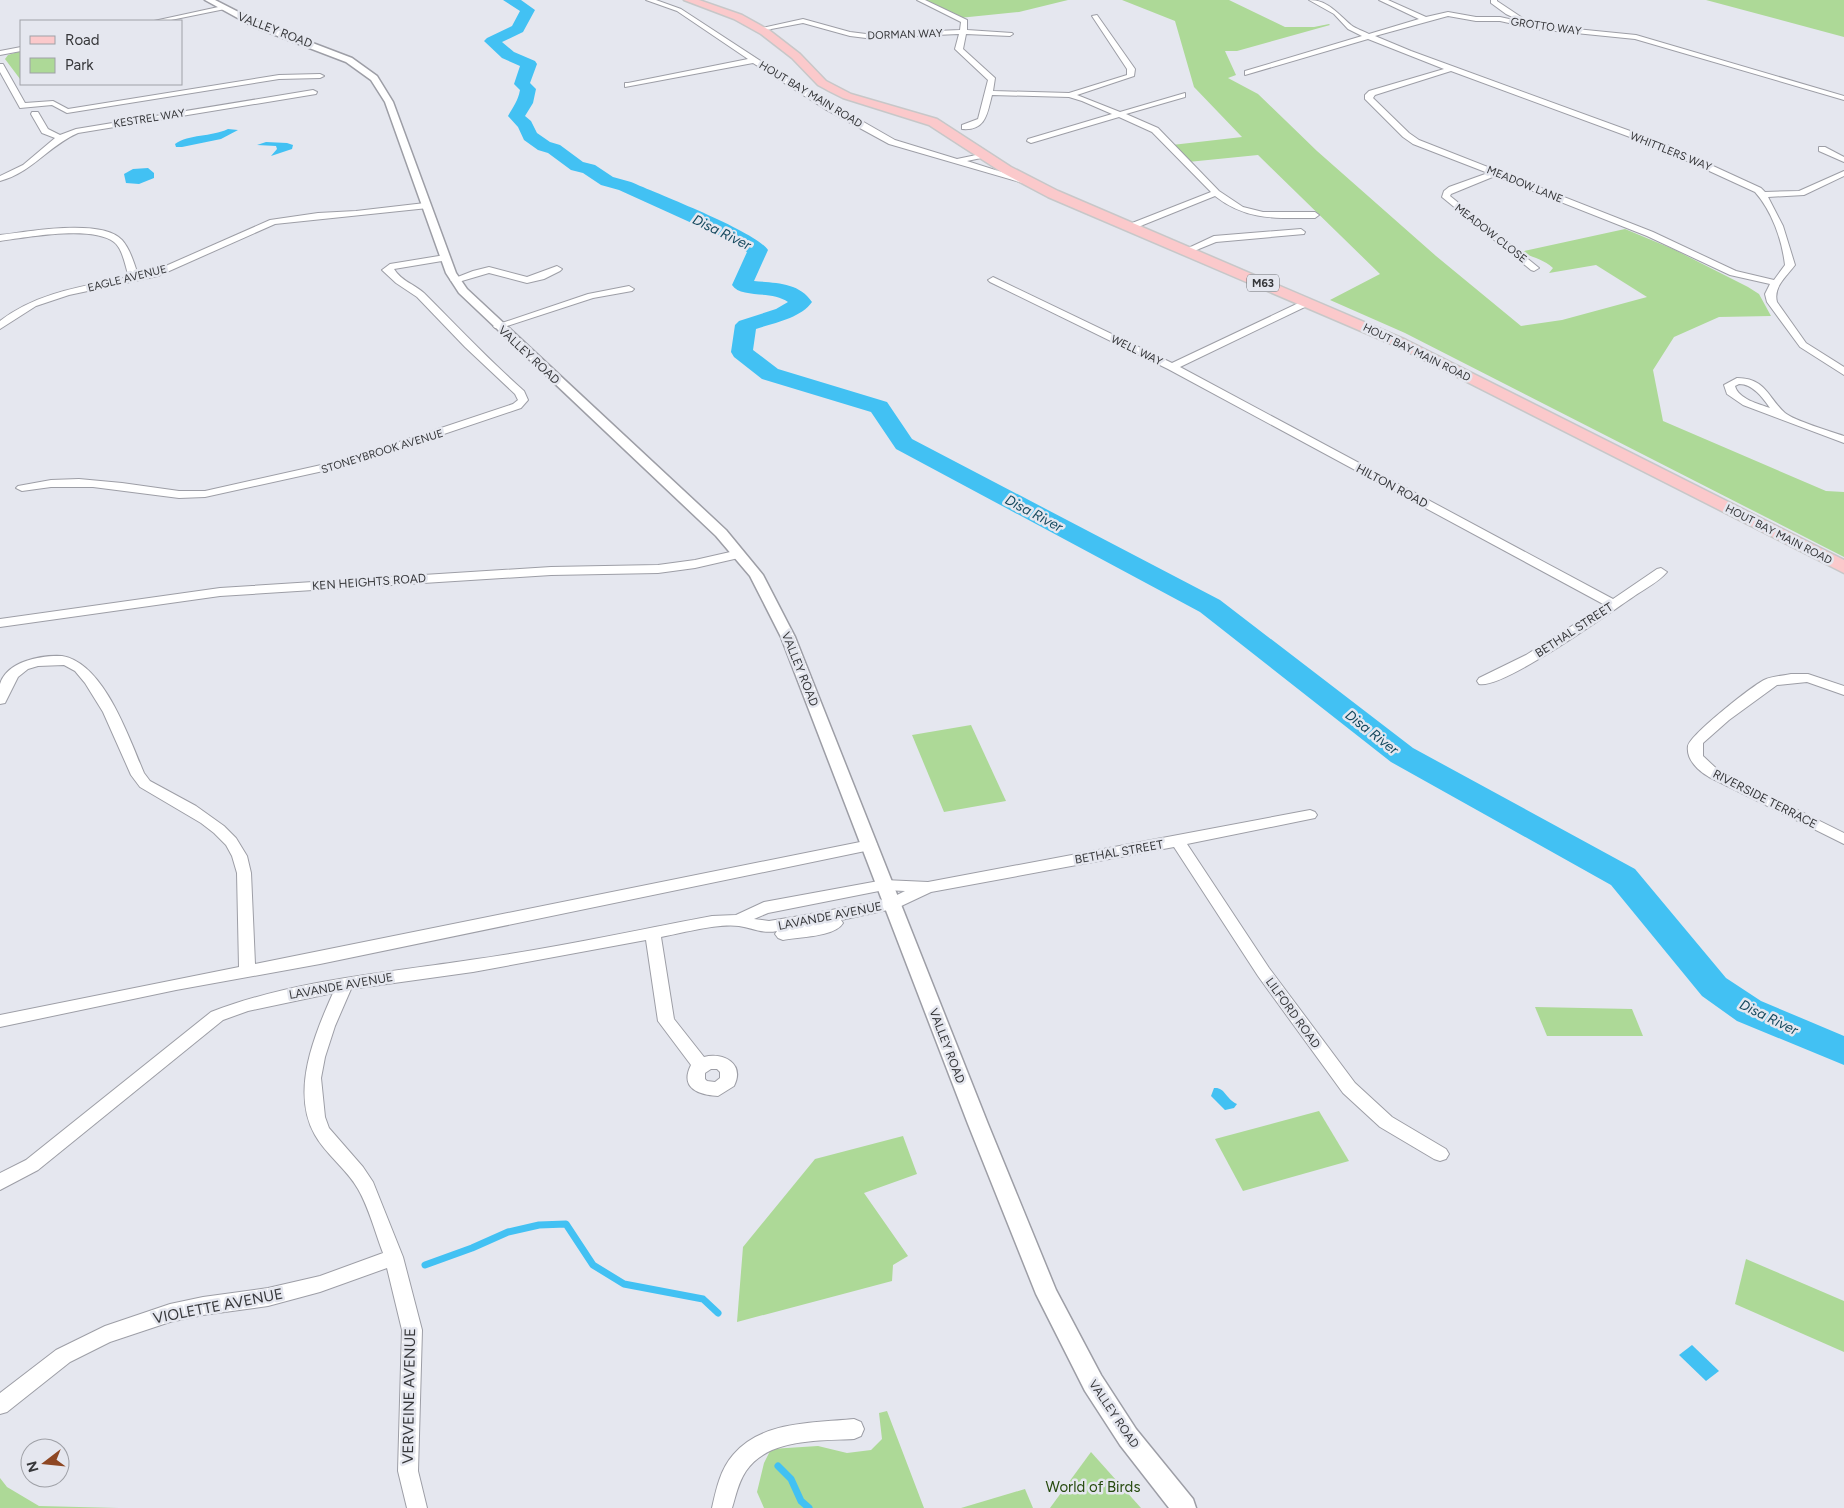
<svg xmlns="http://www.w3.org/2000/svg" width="1844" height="1508" font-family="Figtree,sans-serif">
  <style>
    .green { fill: #add997 }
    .water { fill: #42c1f3 }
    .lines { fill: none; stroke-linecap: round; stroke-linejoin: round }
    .stream { stroke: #42c1f3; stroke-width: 7 }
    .river { fill: #42c1f3; fill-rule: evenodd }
    .minor-casing { stroke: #9d9ea6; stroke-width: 2 }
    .tertiary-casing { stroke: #9d9ea6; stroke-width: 3 }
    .primary-casing { stroke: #c7c7c8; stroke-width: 3 }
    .minor { fill: #fff; fill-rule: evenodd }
    .tertiary { fill: #fff; fill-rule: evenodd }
    .primary { fill: #fbc9cb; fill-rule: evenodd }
    .labels { text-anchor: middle; stroke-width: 5; stroke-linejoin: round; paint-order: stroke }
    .far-street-label { font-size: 11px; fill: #36373a; stroke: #e5e7ef }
    .shield { fill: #e5e7ef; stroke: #6a6c70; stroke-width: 1 }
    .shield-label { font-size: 11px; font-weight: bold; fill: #36373a }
    .street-label { font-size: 12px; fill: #36373a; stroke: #e5e7ef }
    .water-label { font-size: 14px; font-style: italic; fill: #15495e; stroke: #e5e7ef }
    .near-street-label { font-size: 15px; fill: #36373a; stroke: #e5e7ef }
    .near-park-label { font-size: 15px; fill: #264a0e; stroke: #e5e7ef }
  </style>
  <rect width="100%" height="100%" fill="#e5e7ef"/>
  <g class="green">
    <polygon points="919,0 1068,0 1019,12 959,18"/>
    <path d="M1122,0H1229L1285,27H1314L1329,24L1330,25L1237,51H1225L1236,75L1228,78L1258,94L1317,151L1436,256L1521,326L1562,320L1647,297L1596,265L1549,273L1553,268C1543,259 1532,257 1520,252L1625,229L1673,249L1748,287L1759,294L1771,316L1719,317L1674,337L1653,370L1663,421L1826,491L1844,492V557L1405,333L1330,300L1380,274L1258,155L1188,162L1172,145L1242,137L1194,87L1175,21Z"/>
    <polygon points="1706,0 1844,0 1844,37"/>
    <polygon points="21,51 21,79 20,79 5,59 8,55"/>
    <polygon points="971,725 1006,801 944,812 912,735"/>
    <polygon points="1535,1007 1632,1009 1643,1036 1547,1036"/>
    <polygon points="1319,1111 1349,1161 1243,1191 1215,1139"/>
    <polygon points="903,1136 917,1174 864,1193 908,1256 893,1265 892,1281 737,1322 743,1247 815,1159"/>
    <polygon points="1746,1259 1844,1301 1844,1352 1735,1304"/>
    <polygon points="887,1411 924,1508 764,1508 757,1492 764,1463 771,1449 818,1446 847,1453 871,1450 882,1439 879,1413"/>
    <polygon points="1091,1452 1141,1508 1050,1508"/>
    <polygon points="0,1478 7,1487 39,1506 119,1508 0,1508"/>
    <polygon points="1025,1489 1033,1508 961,1508"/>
  </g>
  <g class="water">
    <path d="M228,129L238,130L221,139L182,147H176L175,144C189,134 211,137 228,129Z"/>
    <polygon points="266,142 287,143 293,145 292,149 271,156 277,149 276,146 257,145"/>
    <polygon points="148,168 154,173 154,178 139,184 126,183 124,174 133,169"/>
    <path d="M1214,1088C1225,1087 1225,1098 1237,1104L1234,1108L1225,1110L1211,1096Z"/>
    <polygon points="1692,1345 1719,1371 1706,1381 1679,1355"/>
  </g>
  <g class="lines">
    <g class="stream">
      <polyline points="425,1265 472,1248 508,1232 539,1225 566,1224 593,1265 624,1284 703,1299 718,1313"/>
      <polyline points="778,1466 791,1479 801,1501 809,1508"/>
    </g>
    <path class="river" d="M503,0H521L535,10L523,32L502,42L514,52L535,61L537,64L530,83L536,89L533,103L525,116L531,121L537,133L550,142L560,145L583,162L595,165L613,177L631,182C658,194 755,231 768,250L754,281C775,283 799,282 812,302C801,318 774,323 756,329L753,350L778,369L887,402L912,439L1220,600L1413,748L1635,869L1726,978L1761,1001L1844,1036V1065L1737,1021L1702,996L1611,885L1391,762L1200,612L896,449L871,412L762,379L734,357L731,352L735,325L739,321L776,309L788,302C772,290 741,299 732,285L747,252L727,239L619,190L601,185L583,173L571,170L548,153L538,150L524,140L518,127L508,116C513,107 518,101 520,90L514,84L520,66L502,58L484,41L487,38L512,26L520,11Z"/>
    <g class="minor-casing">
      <g id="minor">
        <polygon points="646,0 656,0 681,9 785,77 895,140 957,159 986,153 986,157 967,161 1030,181 1023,183 889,144 825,109 753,63 625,87 625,83 628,83 748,59 677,11"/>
        <path d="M917,0H925L967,20V30L1012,33L1013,34L1010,36L966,34L963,49L995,78L993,91L1069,93L1127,75V69L1092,16L1097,15L1135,69L1134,76L1077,95L1120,112L1185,93V97L1126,114L1158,128L1219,191L1243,207L1263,212H1315L1319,215L1315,218C1276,218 1247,221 1215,196L1133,229H1127V225L1211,192L1152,132L1119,117L1031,143L1027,141L1028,139L1112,114L1082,101L1069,97L992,95C987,114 986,131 962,129V125L978,119L988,80L955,49L959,34L866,38L850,36L803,23L760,31L757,29L803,19L850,32L866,34L960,30L961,22Z"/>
        <path d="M1309,0C1328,0 1338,14 1351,25C1356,29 1364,31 1369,34L1419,19L1379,0H1388L1426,17L1448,12L1476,17H1500L1536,25L1636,35L1844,96V100L1635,39L1536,29L1500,21H1476L1448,16L1375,36L1411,51L1663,143L1761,188L1765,192L1799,191L1844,171V176L1804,195L1768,197L1783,226L1795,265C1786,277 1773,287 1777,302L1806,343L1844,367V375L1800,347L1767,302L1765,294L1770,284L1730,275L1647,236L1495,176L1451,194L1450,196L1539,268L1534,271L1531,270L1442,197L1444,191L1449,187L1488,173L1413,144L1403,137L1365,99V95L1369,91L1444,69L1368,39L1245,75V71L1362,36L1348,29L1334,14ZM1451,71L1657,147L1755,192C1772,211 1782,240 1785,265L1774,280L1736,271L1653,232L1419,140L1409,133L1373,98L1375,95Z"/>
        <polygon points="1491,0 1497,0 1497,1 1524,19 1521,21 1506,14 1491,3"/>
        <polygon points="223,6 225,7 225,9 166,21 154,21"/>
        <polygon points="21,47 21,51 0,55 0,51"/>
        <polygon points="0,64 3,64 25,103 53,101 68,109 279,75 320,74 324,76 320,78 279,79 67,113 52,105 20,108 0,72"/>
        <path d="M313,90L317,92L316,94L78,133C48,146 33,172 0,181V176L23,165L55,138L42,133L31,114L32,112H38L48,129L60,135L76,129Z"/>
        <polygon points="1819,147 1825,147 1844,157 1844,162 1819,151"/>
        <path d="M425,203L428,204V208L275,224L158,276L69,295L36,306L0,329V321C37,292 85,286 129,277C125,266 123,249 114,242C93,225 26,237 0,241V235C28,232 101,218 122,240C130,249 134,263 138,275L152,272L270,220L318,213L356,211Z"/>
        <polygon points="1301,229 1305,232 1304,234 1216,242 1189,253 1183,253 1182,251 1214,236"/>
        <path d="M445,255L450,258L448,260L394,269C401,281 414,284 424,293C457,326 489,360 524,391L528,400L521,408L355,464L205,497L179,498L93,487H51L22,491L16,488L18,486L51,480L79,479L122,483L179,491H205L348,459L513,404L518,400L515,394L465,347L417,297L396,283L382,270L390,264Z"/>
        <polygon points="557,266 562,269 560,271 544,279 527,283 489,273 455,283 450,280 473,271 489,267 527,277"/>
        <path d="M993,277L1172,363L1305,300H1311V304L1180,367L1613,599L1657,569L1661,568L1667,572C1659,582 1644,589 1633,597C1609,613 1502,690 1479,684L1477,681L1479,678L1526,655L1605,605L1168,369L990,282L988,280Z"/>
        <polygon points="629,286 634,289 632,291 593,298 501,328 495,328 493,326 588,294"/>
        <path d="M1737,378C1766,378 1768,398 1785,413C1793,420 1832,432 1844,436V443L1743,405L1727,394L1724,385ZM1739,384C1753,384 1763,398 1770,408C1759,404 1738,399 1735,386Z"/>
        <polygon points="739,550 745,554 743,557 695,568 658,573 551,575 220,596 0,627 0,619 220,588 551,567 658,565 695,560"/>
        <path d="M62,656C104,663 129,738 144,773L150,781L196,806L224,826L236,838L247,856L251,873L255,964L870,840L875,841L877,845L875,849L870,850L320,964L176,990L0,1027V1015L239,967L237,873L232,856L226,845L214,833L201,823L140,787L131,775L103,712L85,683L75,671L64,665L38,666L28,669L18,677L5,703L0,704C0,698 0,690 0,684C7,661 41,655 62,656Z"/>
        <path d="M1791,674H1808L1844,686V695L1807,682L1777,685L1729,720L1703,743V756L1719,771L1844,833V844L1709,777C1699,771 1686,760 1688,746C1691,734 1751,687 1764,680C1773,676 1782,676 1791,674Z"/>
        <path d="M1310,810L1315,812L1317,815L1315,818L1187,844L1269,968L1355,1083L1392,1117L1446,1149L1449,1154L1446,1159L1440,1161L1434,1159L1380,1127L1343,1093L1258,976L1174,847L931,892L897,908L841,920L843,923C835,937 798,937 783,940L778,938L775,934L777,931C763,934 752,928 739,926C719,923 682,933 661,937L674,1019L704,1057C724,1052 745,1064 734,1086L718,1096C700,1095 679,1089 691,1065L658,1021L646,940L473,972L351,989L335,1026L325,1057L321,1078L325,1117L329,1128L363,1167L373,1182L403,1257L422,1330L418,1471L427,1508H407L398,1471L402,1330L387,1268L320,1292L268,1306L203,1315L170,1322L110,1342L70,1362L7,1412L0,1414V1393L56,1350L105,1326L170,1304L203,1297L268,1288L320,1276L383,1253C375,1232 369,1208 358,1189C347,1169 326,1155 315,1135C290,1091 315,1034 333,993L248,1011L223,1020L38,1170L0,1190V1173L26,1160L211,1012C294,980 384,973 470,960C551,949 632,931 712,916L736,915L764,902L884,880L928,882ZM884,890L905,891L889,899L800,916L769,921L754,919L768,913ZM711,1069H717L720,1072V1078L715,1082L707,1081L705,1079V1073Z"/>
        <path d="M854,1419L861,1422L864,1429L861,1436L854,1439C819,1441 768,1438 746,1471C738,1483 736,1495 732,1508H712C716,1490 720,1470 733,1455C761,1421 813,1423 854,1419Z"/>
      </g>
    </g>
    <g class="tertiary-casing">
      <polygon id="tertiary" points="205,0 215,0 260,23 352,58 377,76 393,102 456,273 467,289 726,530 763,575 795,637 988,1124 1056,1290 1101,1375 1136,1429 1193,1499 1196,1508 1169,1508 1120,1445 1085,1391 1036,1294 968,1124 781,637 750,576 716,536 459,293 446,273 385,102 371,80 346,62 254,27"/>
    </g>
    <g class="primary-casing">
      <polygon id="primary" points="684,0 699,0 742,15 769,30 800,54 826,81 851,94 937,119 1011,167 1058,191 1406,340 1844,560 1844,573 1396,346 1048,197 1003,173 929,125 843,98 829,91 818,85 792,58 761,34 734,19"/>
    </g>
    <use href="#minor" class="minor"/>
    <use href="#tertiary" class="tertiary"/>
    <use href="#primary" class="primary"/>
  </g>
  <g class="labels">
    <g class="far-street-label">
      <text transform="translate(1546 26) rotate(8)" y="4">GROTTO WAY</text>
      <text transform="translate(905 34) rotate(-2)" y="4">DORMAN WAY</text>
      <text transform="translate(811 94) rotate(31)" y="4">HOUT BAY MAIN ROAD</text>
      <text transform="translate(149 118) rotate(-9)" y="4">KESTREL WAY</text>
      <text transform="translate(1671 151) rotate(22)" y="4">WHITTLERS WAY</text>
      <text transform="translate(1525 184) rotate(22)" y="4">MEADOW LANE</text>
      <text transform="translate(1491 233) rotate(38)" y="4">MEADOW CLOSE</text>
      <text transform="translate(127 278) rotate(-14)" y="4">EAGLE AVENUE</text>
      <text transform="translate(1137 350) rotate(26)" y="4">WELL WAY</text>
      <text transform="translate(1417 352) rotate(26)" y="4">HOUT BAY MAIN ROAD</text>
      <text transform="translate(382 451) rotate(-17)" y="4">STONEYBROOK AVENUE</text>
      <text transform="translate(1779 534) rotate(27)" y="4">HOUT BAY MAIN ROAD</text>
    </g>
    <rect class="shield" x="1247" y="274.5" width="32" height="17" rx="4"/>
    <g class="shield-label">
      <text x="1263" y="287">M63</text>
    </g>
    <g class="street-label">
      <text transform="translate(275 30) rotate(21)" y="4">VALLEY ROAD</text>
      <text transform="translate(529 355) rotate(43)" y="4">VALLEY ROAD</text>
      <text transform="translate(1392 486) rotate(28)" y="4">HILTON ROAD</text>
      <text transform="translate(369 582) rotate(-4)" y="4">KEN HEIGHTS ROAD</text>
      <text transform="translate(1574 630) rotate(-33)" y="4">BETHAL STREET</text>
      <text transform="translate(800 669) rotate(68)" y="4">VALLEY ROAD</text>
      <text transform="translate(1765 799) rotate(27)" y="4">RIVERSIDE TERRACE</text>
      <text transform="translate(1119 852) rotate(-10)" y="4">BETHAL STREET</text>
      <text transform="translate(830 916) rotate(-11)" y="4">LAVANDE AVENUE</text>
      <text transform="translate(341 986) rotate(-10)" y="4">LAVANDE AVENUE</text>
      <text transform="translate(1293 1013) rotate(54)" y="4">LILFORD ROAD</text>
      <text transform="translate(947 1046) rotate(69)" y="4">VALLEY ROAD</text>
      <text transform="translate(1114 1414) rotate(56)" y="4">VALLEY ROAD</text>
    </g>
    <g class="water-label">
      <text transform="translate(722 232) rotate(26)" y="5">Disa River</text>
      <text transform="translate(1034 513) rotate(28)" y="5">Disa River</text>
      <text transform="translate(1372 732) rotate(38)" y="5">Disa River</text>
      <text transform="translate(1769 1017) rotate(26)" y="5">Disa River</text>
    </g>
    <g class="near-street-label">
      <text transform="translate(218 1306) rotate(-11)" y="5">VIOLETTE AVENUE</text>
      <text transform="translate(409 1396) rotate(-89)" y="5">VERVEINE AVENUE</text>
    </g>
    <g class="near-park-label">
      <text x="1093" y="1492">World of Birds</text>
    </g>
  </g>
  <rect x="20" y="20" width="162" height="65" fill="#e5e7ef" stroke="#9fa1a7"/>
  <rect x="30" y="36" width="25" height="8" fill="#fbc9cb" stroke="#9fa1a7"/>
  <text x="65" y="45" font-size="15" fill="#36373a">Road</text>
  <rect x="30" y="58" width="25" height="15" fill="#add997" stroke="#9fa1a7"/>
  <text x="65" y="70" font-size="15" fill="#36373a">Park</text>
  <g transform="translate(45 1463) rotate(254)"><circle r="24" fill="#e5e7ef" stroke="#9fa1a7"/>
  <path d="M0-4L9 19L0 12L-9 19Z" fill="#8e4723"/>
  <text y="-8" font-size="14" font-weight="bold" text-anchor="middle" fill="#36373a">N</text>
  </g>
</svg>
